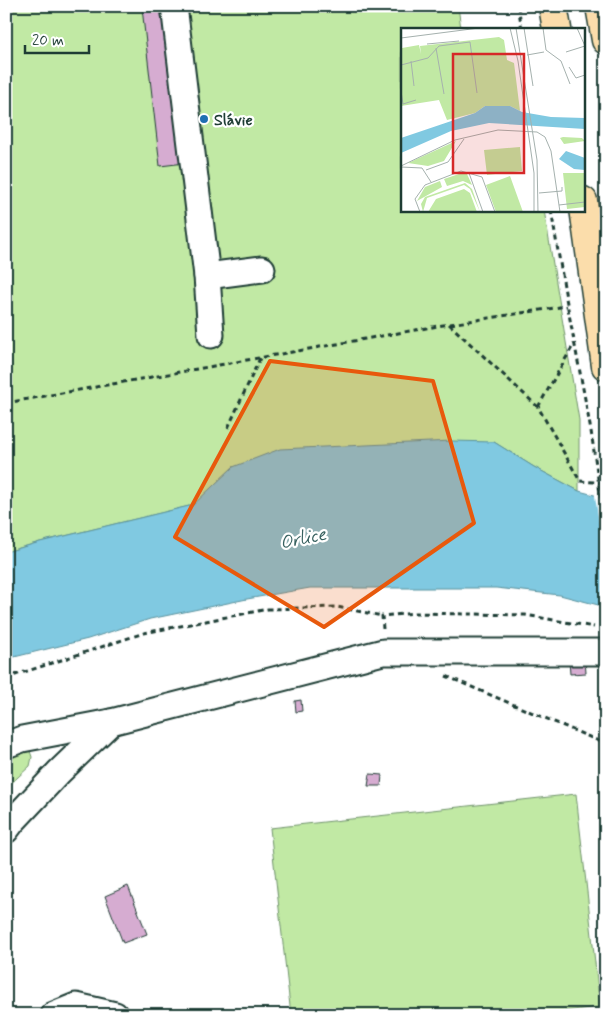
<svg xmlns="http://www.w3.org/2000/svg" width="612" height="1021" font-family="Mynerve,sans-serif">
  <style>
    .green { fill: #c1e9a4; stroke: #70936c }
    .water { fill: #80c9e1; stroke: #59919c }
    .pier { fill: #fff }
    .building { fill: #d6acd1; stroke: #1f3d34 }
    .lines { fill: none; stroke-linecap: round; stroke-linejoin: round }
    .minor-casing { stroke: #1f3d34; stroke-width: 29 }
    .major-casing { stroke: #1f3d34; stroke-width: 31 }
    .path { stroke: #1f3d34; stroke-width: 3; stroke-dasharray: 5 4; stroke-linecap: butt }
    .minor { stroke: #fff; stroke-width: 25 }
    .major { stroke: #fbddab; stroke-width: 28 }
    .path-bridge { stroke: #1f3d34; stroke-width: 3; stroke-dasharray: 5 4; stroke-linecap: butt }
    .marked { fill: #e8590c; fill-opacity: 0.2; stroke: #e8590c; stroke-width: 4; stroke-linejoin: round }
    .poi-dot { fill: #1f6fb2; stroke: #fff; stroke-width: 2 }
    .labels { text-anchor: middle; stroke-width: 4.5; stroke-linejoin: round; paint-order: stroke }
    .poi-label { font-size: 16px; font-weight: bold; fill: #1f3d34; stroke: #fff; text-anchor: start }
    .water-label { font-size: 18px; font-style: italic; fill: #37605f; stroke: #fff }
    .inset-road { fill: none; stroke: #a5b1ae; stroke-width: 1 }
    .view { fill: #d62828; fill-opacity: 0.15; stroke: #d62828; stroke-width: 2.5 }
    .inset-edge { fill: none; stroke: #1f3d34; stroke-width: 2.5 }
  </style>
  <rect width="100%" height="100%" fill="#fff"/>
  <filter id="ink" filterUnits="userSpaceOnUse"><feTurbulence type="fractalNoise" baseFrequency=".02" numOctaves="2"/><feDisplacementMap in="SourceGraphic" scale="10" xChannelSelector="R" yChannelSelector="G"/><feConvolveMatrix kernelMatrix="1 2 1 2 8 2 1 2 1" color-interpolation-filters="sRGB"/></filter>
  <g filter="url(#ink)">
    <g class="green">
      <polygon points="6,6 458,6 461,29 402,29 402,210 544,210 579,420 579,491 534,467 494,442 233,467 194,505 40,542 6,552"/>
      <polygon points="29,748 32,757 30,766 6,788 6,753"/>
      <polygon points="576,794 600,1007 525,1015 291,1015 270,828"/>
    </g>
    <polygon class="water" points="452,441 494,442 534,467 579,491 606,498 606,607 560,595 496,588 310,588 247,599 150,619 88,639 6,659 6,552 40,542 193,505 233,467 280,449"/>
    <polygon class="pier" points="595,493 606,495 606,570 595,496"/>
    <g class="building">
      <polygon points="157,6 166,6 185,163 160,166 142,8"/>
      <polygon points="585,660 586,673 570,674 569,661"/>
      <polygon points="301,700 302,711 296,712 295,701"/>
      <polygon points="370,774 382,775 381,786 368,786"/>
      <polygon points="128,886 147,934 123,943 105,896"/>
    </g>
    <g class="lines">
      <g class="minor-casing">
        <g id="minor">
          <polyline points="174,6 207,276 211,335"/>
          <polyline points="207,276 262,269"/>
          <polyline points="6,745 22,739 111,722 383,652 606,652"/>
          <polyline points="6,830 12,822 59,772 111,722"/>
          <polyline points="54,1015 76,1006 115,1015"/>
        </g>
      </g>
      <g class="major-casing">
        <g id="major">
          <polyline points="553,6 557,29"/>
          <polyline points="600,6 606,40"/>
          <polyline points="583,201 606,366"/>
        </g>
      </g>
      <g class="path">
        <polyline points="518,6 522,29"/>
        <polyline points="551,210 566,298 591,431"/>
        <polyline points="450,324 567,306"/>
        <polyline points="6,403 449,324 538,407 580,481 606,483"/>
        <polyline points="538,407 574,344"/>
        <polyline points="228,428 260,358"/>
        <polyline points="383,629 382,616 415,613 525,615 594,627"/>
        <polyline points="604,674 606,681"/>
        <polyline points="446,676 606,744"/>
        <polyline points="6,678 144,633 268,609 337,607 382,616"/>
      </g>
      <use href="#minor" class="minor"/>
      <use href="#major" class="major"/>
      <polyline class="path-bridge" points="591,431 606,533"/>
    </g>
  </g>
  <path class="marked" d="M270,361L433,381L474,523L324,627L175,537Z"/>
  <circle class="poi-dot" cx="204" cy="119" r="5"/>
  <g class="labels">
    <g class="poi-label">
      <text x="214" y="125">Slávie</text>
    </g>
    <g class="water-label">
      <text transform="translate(303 538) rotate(-12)" y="6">Orlice</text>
    </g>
  </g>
  <g transform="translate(401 28)">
    <rect width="184" height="184" fill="#fff"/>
    <path d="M98,9L103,12L106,32L113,35L119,83L109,78H84L74,85L46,92L38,72L0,78L1,20L18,17L20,26L19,18ZM162,109L181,110L184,113L163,116L159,110ZM55,113L43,133L27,138L7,135ZM119,119L121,143L86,147L83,122ZM61,145L66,146L71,157L62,153L46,158L43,151ZM162,145H184V179L166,181ZM109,148L122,184H95L85,157ZM39,153L41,159L16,173L24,159ZM64,155L71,161L79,184L69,161L63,157L26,170L22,184L20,176L24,169ZM63,161L69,165L76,184H27L35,171Z" fill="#c1e9a4"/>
    <path d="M84,78H109L121,84L150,89L184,90V101L88,95L50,103L0,125V110L74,85ZM165,123L184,130V142L173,141L158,131Z" fill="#80c9e1"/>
    <path class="inset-road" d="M109,0L117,33L133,145V184M115,0L136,132L137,184M123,0L132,58M142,0L145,22L160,33L169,56M0,10L78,0M26,16L58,13M35,20L43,66M165,24L184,18L176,0M126,27L143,24M10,33L13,58M0,37L27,30L38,18L69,14L76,65M168,39L175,50L184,47M0,63L2,76L15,72M0,138L54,112L97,102L136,104L144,109L150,123L159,184M0,139L21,140L30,154M25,142L47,134L63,111M68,145L82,184M138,165L161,163V159M158,177L184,174M19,184L14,171L24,157L60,143L81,149L94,184"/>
    <path class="view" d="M52,26H123V145H52Z"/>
    <rect width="184" height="184" class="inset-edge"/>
  </g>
  <rect width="612" height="1021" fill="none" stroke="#fff" stroke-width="25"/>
  <rect x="12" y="12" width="587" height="996" fill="none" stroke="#1f3d34" stroke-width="2" filter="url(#ink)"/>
  <path d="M25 45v8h64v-8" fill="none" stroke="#1f3d34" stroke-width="2.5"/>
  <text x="32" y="45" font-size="15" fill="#1f3d34" stroke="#ffffff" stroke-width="4" paint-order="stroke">20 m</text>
</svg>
